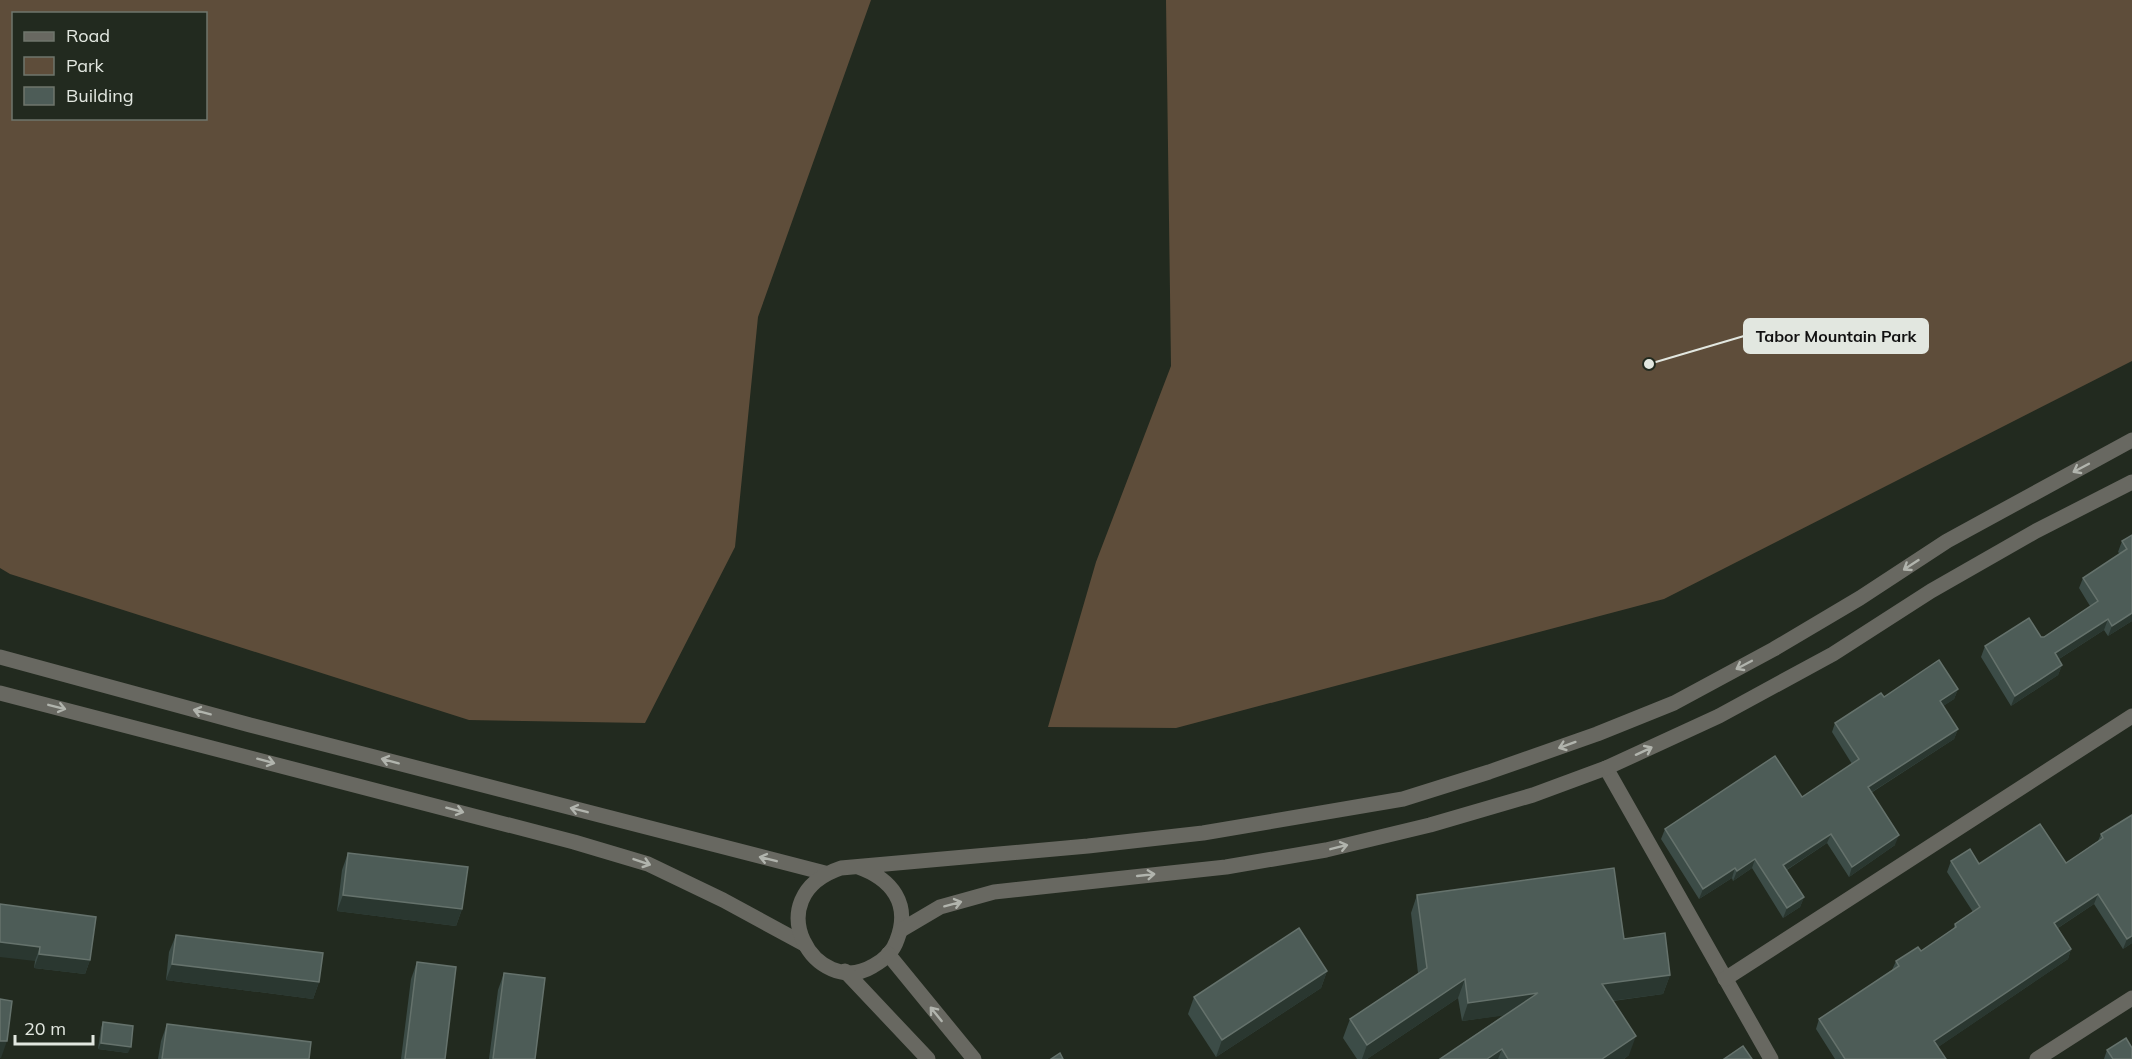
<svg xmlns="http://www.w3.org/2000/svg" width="2132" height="1059" font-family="Mulish,sans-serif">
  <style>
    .green { fill: #5e4d3a; fill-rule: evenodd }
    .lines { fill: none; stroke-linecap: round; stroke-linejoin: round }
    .minor { stroke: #686861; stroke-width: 15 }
    .wall { fill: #3c4c47 }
    .shaded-wall { fill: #2a3730 }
    .building { fill: #4d5c57; stroke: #65726c; stroke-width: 1.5 }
    .oneway { stroke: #b1b4ad }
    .leader { fill: none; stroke: #e2e7e0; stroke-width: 2 }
    .callout-dot { fill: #e2e7e0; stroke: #222a1f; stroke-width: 2 }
    .callout { fill: #e2e7e0; stroke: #e2e7e0; stroke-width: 2 }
    .callout-label { font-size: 16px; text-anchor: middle; font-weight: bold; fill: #111 }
  </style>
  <rect width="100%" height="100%" fill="#222a1f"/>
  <g class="green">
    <path d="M0,0H871L758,317L735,547L645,723L469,720L10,574L0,568ZM14,14H206V118H14Z"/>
    <polygon points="1166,0 2132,0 2132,361 1664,599 1176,728 1048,727 1096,562 1171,366"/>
  </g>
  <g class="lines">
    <g class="minor">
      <polyline points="0,657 250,725 825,873"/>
      <polyline points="0,693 574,842 648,864 723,900 804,944"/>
      <polyline points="1606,768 1771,1059"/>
      <path d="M858,867C892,879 911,904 897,940C893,952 884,960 873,966C816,1000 755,897 841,868L1088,846L1203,833L1403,799L1489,772L1597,734L1674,703L1774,649L1860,598L1947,541L2132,440"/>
      <polyline points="901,930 940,907 994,892 1226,867 1326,850 1430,825 1533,795 1606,768 1719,716 1833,654 1931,591 2036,531 2132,482"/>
      <polyline points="888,954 974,1059"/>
      <polyline points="845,971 928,1059"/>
      <polyline points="1725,979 2132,716"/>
      <polyline points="2037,1059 2132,998"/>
    </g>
  </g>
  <g class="wall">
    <polygon points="2132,535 2132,621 2108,636 2104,630 2059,659 2062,665 2058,675 2011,706 1981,657 1985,646 2044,637 2090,606 2079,588 2083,578 2120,554 2118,552 2122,541"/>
    <polygon points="1958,689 1954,699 1943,706 1958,729 1954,739 1871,793 1895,845 1849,877 1827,843 1787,870 1804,897 1800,907 1783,918 1752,868 1733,881 1732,878 1699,899 1661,839 1665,829 1802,797 1852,764 1832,732 1835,723 1884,697"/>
    <polygon points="2132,815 2132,943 2123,949 2094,904 2058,928 2071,949 2068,959 1938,1047 1945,1059 1835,1059 1816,1029 1819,1019 1892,970 1896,961 1921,951 1953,930 1955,924 1973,912 1947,872 1951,861 1979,864 2066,863 2098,841 2101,834"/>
    <polygon points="348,853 462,909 456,926 337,911 342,870"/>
    <polygon points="1417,895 1624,939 1670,975 1663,994 1613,1001 1629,1055 1624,1059 1440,1059 1504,1015 1462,1021 1458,998 1367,1059 1357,1059 1343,1038 1350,1019 1418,973 1411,913"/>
    <polygon points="0,904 90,960 85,974 34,968 35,961"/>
    <polygon points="176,935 319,982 313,999 166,980 169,952"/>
    <polygon points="417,962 445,1059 401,1059 411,979"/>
    <polygon points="1327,971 1321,988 1216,1057 1188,1014 1194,997"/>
    <polygon points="504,973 535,1059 489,1059 498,990"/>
    <polygon points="103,1022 128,1053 98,1049 101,1028"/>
    <polygon points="167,1024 309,1059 158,1059 161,1041"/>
    <polygon points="2107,1050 2132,1059 2104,1059"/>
  </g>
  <g class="shaded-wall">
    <polygon points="2132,613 2132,621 2108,636 2112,626"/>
    <polygon points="2108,619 2104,630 2051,664 2055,653"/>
    <polygon points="2062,665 2058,675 2011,706 2015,696"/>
    <polygon points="1958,689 1954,699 1936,711 1940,701"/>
    <polygon points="1958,729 1954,739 1864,797 1868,787"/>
    <polygon points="1831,834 1827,843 1780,874 1783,865"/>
    <polygon points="1899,835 1895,845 1849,877 1852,867"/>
    <polygon points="1755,859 1752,868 1733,881 1737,871"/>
    <polygon points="1735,868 1732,878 1699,899 1703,889"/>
    <polygon points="2098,894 2094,904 2050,933 2054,923"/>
    <polygon points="343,895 462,909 456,926 337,911"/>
    <polygon points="1804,897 1800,907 1783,918 1787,908"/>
    <polygon points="2132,936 2132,943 2123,949 2127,939"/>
    <polygon points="0,942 40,947 35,961 0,957"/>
    <polygon points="2071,949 2068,959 1931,1052 1934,1041"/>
    <polygon points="39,954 90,960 85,974 34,968"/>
    <polygon points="172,964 319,982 313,999 166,980"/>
    <polygon points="1327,971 1321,988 1216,1057 1222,1040"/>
    <polygon points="1670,975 1663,994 1595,1003 1602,984"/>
    <polygon points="1465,979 1458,998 1367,1059 1362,1059 1367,1045"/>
    <polygon points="1538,993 1531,1012 1462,1021 1468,1003"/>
    <polygon points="1636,1036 1629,1055 1624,1059 1602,1059"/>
    <polygon points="0,1041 7,1041 1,1058 0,1058"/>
    <polygon points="101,1043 131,1047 128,1053 98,1049"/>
    <polygon points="1502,1049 1498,1059 1487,1059"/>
  </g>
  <g class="building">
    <polygon points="2132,535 2132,613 2112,626 2108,619 2055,653 2062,665 2015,696 1985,646 2029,618 2041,637 2044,637 2098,601 2083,578 2127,549 2122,541"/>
    <polygon points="1939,660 1958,689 1940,701 1958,729 1868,787 1899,835 1852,867 1831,834 1783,865 1804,897 1787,908 1755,859 1737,871 1735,868 1703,889 1665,829 1775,756 1802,797 1859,759 1835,723 1881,693 1884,697"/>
    <polygon points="2132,815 2132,936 2127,939 2098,894 2054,923 2071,949 1934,1041 1946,1059 1845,1059 1819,1019 1899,966 1896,961 1918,947 1921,951 1956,927 1955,924 1980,907 1951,861 1970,849 1979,864 2040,824 2066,863 2103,838 2101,834"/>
    <polygon points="348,853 468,867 462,909 343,895"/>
    <polygon points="1614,868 1624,939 1665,933 1670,975 1602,984 1636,1036 1602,1059 1508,1059 1502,1049 1487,1059 1440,1059 1538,993 1468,1003 1465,979 1367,1045 1350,1019 1427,968 1417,895"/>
    <polygon points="0,904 96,917 90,960 39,954 40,947 0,942"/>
    <polygon points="1299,928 1327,971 1222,1040 1194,997"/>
    <polygon points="176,935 323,953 319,982 172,964"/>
    <polygon points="417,962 456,967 445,1059 405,1059"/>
    <polygon points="504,973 545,978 535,1059 493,1059"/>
    <polygon points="0,999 12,1001 7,1041 0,1041"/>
    <polygon points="103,1022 133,1026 131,1047 101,1043"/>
    <polygon points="167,1024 311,1042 309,1059 162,1059"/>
    <polygon points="2126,1038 2132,1048 2132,1059 2113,1059 2107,1050"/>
    <polygon points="1743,1046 1752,1059 1724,1059"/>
    <polygon points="1060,1053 1063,1059 1051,1059"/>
  </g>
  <defs><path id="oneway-shaft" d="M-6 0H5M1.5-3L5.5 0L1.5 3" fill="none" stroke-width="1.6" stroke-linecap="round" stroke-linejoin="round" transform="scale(1.5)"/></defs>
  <g class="oneway">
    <use href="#oneway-shaft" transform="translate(2081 468) rotate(152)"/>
    <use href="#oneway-shaft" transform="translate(1911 565) rotate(147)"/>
    <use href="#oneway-shaft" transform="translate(1744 665) rotate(152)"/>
    <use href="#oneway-shaft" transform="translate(57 707) rotate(14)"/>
    <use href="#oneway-shaft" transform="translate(202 712) rotate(-165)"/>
    <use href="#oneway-shaft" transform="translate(1567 745) rotate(160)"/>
    <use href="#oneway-shaft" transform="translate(1644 751) rotate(-25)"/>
    <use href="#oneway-shaft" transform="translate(266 761) rotate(15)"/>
    <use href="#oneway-shaft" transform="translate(390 761) rotate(-165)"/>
    <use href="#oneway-shaft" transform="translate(455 810) rotate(15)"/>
    <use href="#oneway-shaft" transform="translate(579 810) rotate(-166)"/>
    <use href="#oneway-shaft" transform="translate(1339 847) rotate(-14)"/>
    <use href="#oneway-shaft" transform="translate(768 859) rotate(-166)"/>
    <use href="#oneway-shaft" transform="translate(642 862) rotate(19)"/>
    <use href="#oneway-shaft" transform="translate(1146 875) rotate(-6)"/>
    <use href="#oneway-shaft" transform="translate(953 904) rotate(-15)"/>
    <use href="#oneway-shaft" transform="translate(936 1014) rotate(-129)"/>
  </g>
  <path class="leader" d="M1649 364L1744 336"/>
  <circle class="callout-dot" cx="1649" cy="364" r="6"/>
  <rect class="callout" x="1744" y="319" width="184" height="34" rx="6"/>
  <g class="callout-label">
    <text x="1836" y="342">Tabor Mountain Park</text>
  </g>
  <rect x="12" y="12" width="195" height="108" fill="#222a1f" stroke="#6f766c" stroke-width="1.5"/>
  <rect x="24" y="32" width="30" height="9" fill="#686861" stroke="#6f766c" stroke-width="1.5"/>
  <text x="66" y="42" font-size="18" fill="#e2e7e0">Road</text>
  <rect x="24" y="57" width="30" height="18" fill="#5e4d3a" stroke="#6f766c" stroke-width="1.5"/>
  <text x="66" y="72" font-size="18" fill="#e2e7e0">Park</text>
  <rect x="24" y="87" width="30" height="18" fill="#4d5c57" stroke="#6f766c" stroke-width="1.5"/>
  <text x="66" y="102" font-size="18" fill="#e2e7e0">Building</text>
  <path d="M15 1035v9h78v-9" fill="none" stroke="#e2e7e0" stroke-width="3"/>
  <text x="24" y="1035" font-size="18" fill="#e2e7e0" stroke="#222a1f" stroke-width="4.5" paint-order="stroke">20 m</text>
</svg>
